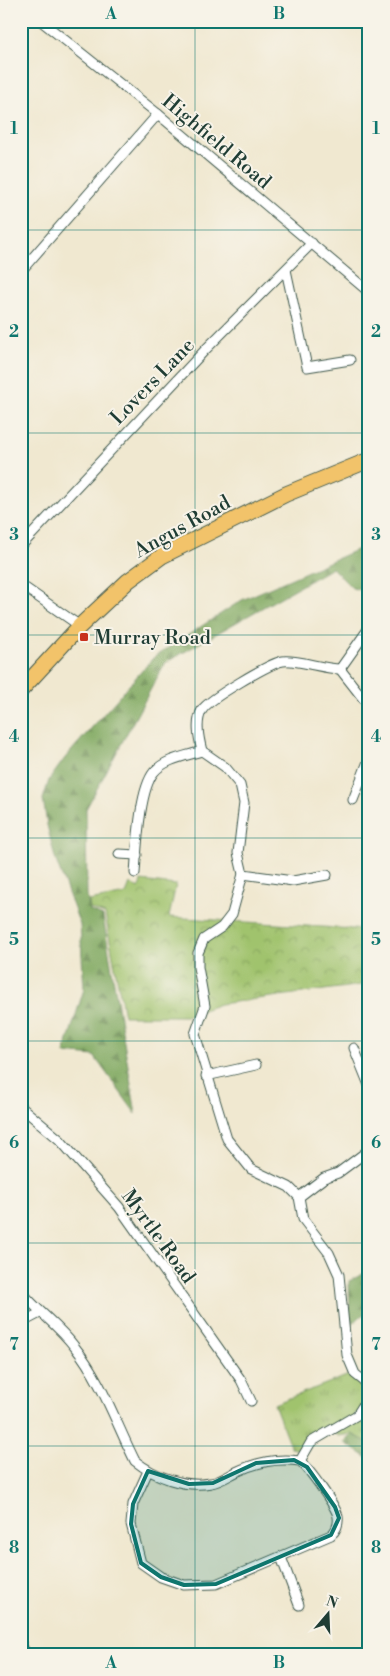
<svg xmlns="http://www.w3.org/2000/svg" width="390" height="1676" font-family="'Libre Bodoni',serif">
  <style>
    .grass { fill: url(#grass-tufts); stroke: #608050 }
    .forest { fill: url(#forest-firs); stroke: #50734a }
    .park { fill: url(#park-crowns); stroke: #608050 }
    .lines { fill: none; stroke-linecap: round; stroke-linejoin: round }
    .minor-casing { stroke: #3e574b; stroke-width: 11 }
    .primary-casing { stroke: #3e574b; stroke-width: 17 }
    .minor { stroke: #fff; stroke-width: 9 }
    .primary { stroke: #f2c36a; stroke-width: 15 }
    .marked { fill: #0f766e; fill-opacity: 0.2; stroke: #0f766e; stroke-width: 4; stroke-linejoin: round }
    .grid { fill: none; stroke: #0f766e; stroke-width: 1; stroke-opacity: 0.55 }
    .poi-dot { fill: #c8321e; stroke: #f7f3e8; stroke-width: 2 }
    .labels { text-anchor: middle; stroke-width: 4; stroke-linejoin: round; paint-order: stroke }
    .street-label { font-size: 20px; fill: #1f3d34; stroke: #f7f3e8 }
    .poi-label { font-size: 20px; fill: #1f3d34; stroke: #f7f3e8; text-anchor: start }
    .neatline { fill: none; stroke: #0f766e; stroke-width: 2 }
    .grid-label { font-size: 16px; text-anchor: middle; font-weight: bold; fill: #0f766e }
  </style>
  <defs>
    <pattern id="grass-tufts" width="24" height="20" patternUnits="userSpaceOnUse" patternTransform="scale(1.25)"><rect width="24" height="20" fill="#a0c36d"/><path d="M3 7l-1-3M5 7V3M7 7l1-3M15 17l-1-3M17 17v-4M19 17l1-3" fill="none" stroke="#82a05a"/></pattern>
    <pattern id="forest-firs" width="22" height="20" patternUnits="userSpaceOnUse" patternTransform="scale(1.25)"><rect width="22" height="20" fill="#80a960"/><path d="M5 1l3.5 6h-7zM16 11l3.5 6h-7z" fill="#688b50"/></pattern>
    <pattern id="park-crowns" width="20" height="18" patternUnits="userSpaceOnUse" patternTransform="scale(1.25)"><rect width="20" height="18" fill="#a0c36d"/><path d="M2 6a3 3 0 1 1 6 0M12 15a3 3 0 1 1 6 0" fill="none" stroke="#82a05a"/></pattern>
  </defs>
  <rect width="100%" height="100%" fill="#f7f3e8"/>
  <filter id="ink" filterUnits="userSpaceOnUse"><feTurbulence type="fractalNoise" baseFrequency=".02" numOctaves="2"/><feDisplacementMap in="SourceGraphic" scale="10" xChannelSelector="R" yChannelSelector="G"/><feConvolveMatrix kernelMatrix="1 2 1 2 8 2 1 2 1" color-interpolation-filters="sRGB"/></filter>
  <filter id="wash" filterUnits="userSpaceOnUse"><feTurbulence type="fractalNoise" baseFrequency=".0096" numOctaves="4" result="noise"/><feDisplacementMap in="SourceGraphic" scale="20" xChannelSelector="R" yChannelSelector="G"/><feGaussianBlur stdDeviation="1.12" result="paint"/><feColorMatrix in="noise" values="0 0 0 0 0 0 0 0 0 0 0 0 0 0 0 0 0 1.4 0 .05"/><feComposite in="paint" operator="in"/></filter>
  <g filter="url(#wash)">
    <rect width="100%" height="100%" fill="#f0e8d0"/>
    <polygon class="grass" points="349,1375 369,1388 369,1443 352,1434 338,1436 326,1426 313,1434 300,1450 291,1448 274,1404"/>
    <g class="forest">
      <polygon points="363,547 369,555 369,592 352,588 332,568 165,663 86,809 87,896 90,911 103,916 136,1114 94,1056 64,1053 84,989 80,925 55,858 47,825 43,799 49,780 65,758 154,657 242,600"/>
      <polygon points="369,1271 369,1310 350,1325 349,1281"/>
      <polygon points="352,1434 369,1443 369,1459 344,1442"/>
    </g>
    <polygon class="park" points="141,881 176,885 169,917 369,930 369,984 220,1004 186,1016 124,1016 105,914 90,909 89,901 126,894 130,884 139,888"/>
  </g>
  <g filter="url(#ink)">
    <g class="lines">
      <g class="minor-casing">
        <g id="minor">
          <polyline points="41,21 158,114 369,292"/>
          <polyline points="286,270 307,367 350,360"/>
          <polyline points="21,271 158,114"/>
          <polyline points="21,546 206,349 312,243"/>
          <polyline points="21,585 80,626"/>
          <path d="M369,628L340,669C324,669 296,659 283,661C270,663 209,699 202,710C195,722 199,739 202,751L225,767L240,785L244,803L238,853L243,874L232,914L222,927L204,939L198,953V967L205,1006L195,1034L227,1139L251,1169L289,1187L299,1197L303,1219L329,1253L339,1275L347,1355L355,1374L369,1385"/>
          <polyline points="340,669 369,706"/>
          <polyline points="353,800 369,759"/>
          <polyline points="119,854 137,855"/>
          <path d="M135,873C137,849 139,790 154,772C165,759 186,756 202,751"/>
          <polyline points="243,874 293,881 327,875"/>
          <polyline points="354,1048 369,1085"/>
          <polyline points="206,1076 256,1065"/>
          <polyline points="21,1107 60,1140 119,1207 241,1380 251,1401"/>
          <polyline points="299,1197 324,1178 338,1173 369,1150"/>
          <path d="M21,1291C37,1311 59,1326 74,1346C101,1379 116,1423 135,1461C155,1477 185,1488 211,1483C219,1482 228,1476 236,1472C257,1462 276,1458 300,1461C309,1469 337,1507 338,1517C339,1524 336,1531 331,1535L216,1584L184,1585L161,1577L141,1563L131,1524L133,1504L148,1471"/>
          <polyline points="21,1323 40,1313"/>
          <polyline points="300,1461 311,1442 357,1415 369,1396"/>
          <polyline points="281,1557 299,1605"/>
          <polyline points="21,1643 26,1655"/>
        </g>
      </g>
      <g class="primary-casing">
        <polyline id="primary" points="21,690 80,626 128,581 162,556 286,494 369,460"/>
      </g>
      <use href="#minor" class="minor"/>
      <use href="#primary" class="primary"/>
    </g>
  </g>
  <path class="marked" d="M294,1460L307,1467L335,1507L339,1518L331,1535L216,1584L184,1585L161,1577L141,1563L131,1524L133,1504L148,1471L189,1484L213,1483L256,1463Z"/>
  <path class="grid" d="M195,21V1655M21,230H369M21,433H369M21,635H369M21,838H369M21,1041H369M21,1243H369M21,1446H369"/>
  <rect class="poi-dot" x="79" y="632" width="10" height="10" rx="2.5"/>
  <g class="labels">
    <g class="street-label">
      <text transform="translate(217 141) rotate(40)" y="7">Highfield Road</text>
      <text transform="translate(152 381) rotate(-46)" y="7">Lovers Lane</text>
      <text transform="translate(182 526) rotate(-29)" y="7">Angus Road</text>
      <text transform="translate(159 1236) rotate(54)" y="7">Myrtle Road</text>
    </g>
    <g class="poi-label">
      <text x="94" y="644">Murray Road</text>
    </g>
  </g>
  <rect width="390" height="1676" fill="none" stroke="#f7f3e8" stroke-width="55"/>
  <g transform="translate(328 1614) rotate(19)" stroke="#f7f3e8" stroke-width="4" paint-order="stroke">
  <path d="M0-4L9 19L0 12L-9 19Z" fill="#1f3d34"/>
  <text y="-8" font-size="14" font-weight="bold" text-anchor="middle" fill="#1f3d34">N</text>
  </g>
  <rect x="28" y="28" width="334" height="1620" class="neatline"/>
  <g class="grid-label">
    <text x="111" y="19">A</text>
    <text x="279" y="19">B</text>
    <text x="14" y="134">1</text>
    <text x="376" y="134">1</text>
    <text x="14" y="337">2</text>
    <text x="376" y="337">2</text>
    <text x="14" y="540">3</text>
    <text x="376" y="540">3</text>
    <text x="14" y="742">4</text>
    <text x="376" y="742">4</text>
    <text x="14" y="945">5</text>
    <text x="376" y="945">5</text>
    <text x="14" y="1148">6</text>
    <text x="376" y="1148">6</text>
    <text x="14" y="1350">7</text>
    <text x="376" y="1350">7</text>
    <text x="14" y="1553">8</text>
    <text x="376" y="1553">8</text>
    <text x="111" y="1668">A</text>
    <text x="279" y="1668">B</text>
  </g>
</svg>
